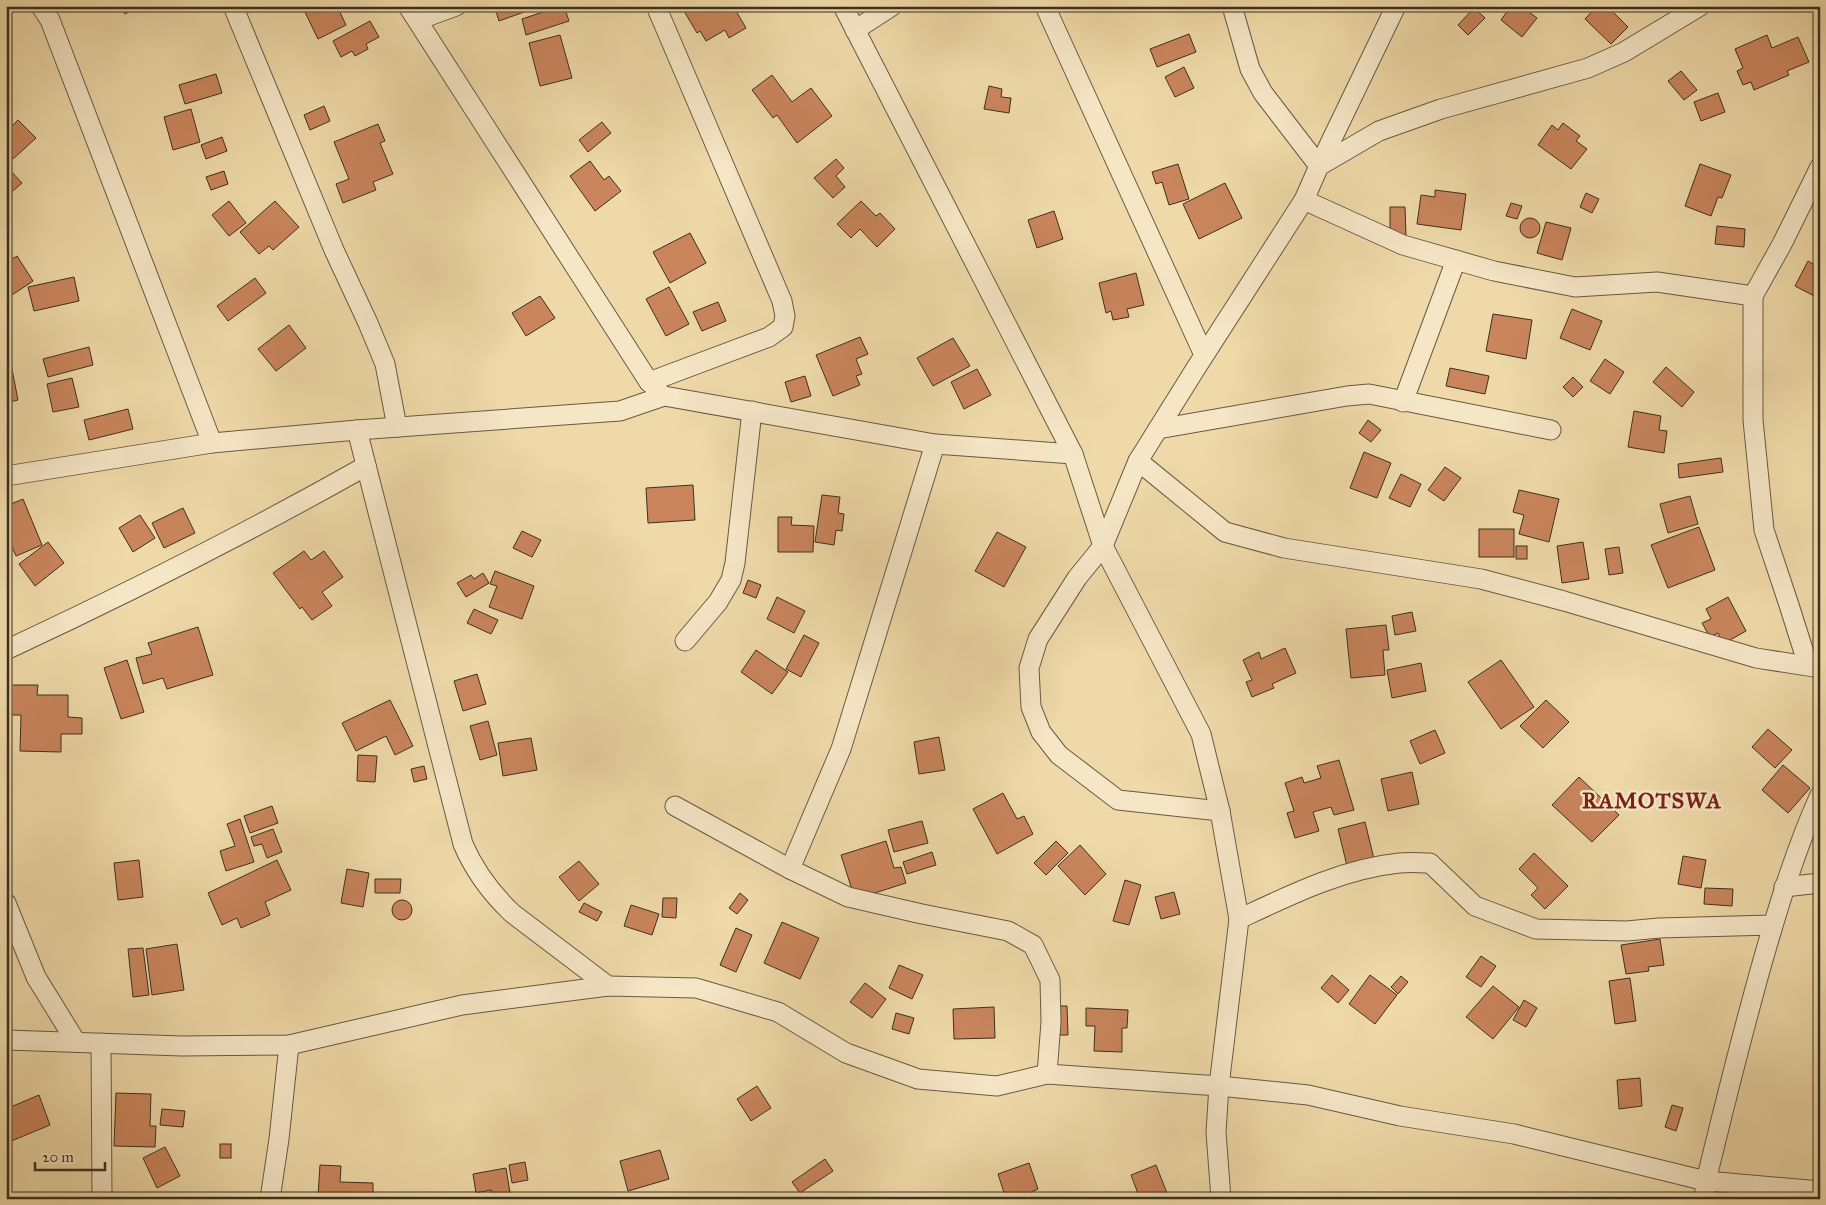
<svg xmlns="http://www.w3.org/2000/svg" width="1826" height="1205" font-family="'IM FELL Great Primer',serif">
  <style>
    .building { fill: #ca855c; stroke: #3b3021 }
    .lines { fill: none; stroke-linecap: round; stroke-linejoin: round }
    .street-casing { stroke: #685a43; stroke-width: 21 }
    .street { stroke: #f5e6c6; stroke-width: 19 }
    .labels { text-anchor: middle; stroke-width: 5; stroke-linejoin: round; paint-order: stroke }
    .district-label { font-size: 22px; font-weight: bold; letter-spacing: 1px; fill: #7a1f14; stroke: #f5e6c6 }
  </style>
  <rect width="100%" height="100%" fill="#efd9a8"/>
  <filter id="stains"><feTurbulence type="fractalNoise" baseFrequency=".004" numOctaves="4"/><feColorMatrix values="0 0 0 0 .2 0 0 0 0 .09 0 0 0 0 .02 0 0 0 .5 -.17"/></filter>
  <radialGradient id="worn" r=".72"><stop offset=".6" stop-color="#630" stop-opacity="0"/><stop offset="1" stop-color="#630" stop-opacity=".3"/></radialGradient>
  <g class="building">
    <polygon points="121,6 139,6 125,14"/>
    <polygon points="302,6 337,6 346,25 318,39"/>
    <polygon points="499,6 525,6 527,11 499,21 495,8"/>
    <polygon points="561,6 564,6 569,21 526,35 522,19"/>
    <polygon points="691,6 733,6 746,28 729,38 725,30 706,41 700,31 697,33 684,11"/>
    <polygon points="1511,6 1521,6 1537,18 1522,37 1501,20"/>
    <polygon points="1597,6 1607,6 1628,27 1611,44 1585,19"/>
    <polygon points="1474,8 1485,18 1468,35 1458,25"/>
    <polygon points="370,21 379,37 366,44 368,49 355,56 352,51 341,57 333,41"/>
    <polygon points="1189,34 1196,52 1157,67 1150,49"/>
    <polygon points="560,35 572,78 540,86 529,43"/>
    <polygon points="1767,35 1772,48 1798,37 1809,62 1787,71 1789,75 1754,90 1751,82 1743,85 1737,71 1743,68 1735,49"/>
    <polygon points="1184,67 1194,88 1175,97 1165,77"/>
    <polygon points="1681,71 1697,90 1684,100 1668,81"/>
    <polygon points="216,74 222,93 185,104 179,85"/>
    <polygon points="772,75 792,102 811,88 832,116 797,143 777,115 773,118 752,90"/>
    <polygon points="989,86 1002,89 1001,97 1011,98 1009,113 984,109"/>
    <polygon points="1718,93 1725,112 1701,121 1694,102"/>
    <polygon points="324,106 330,121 310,130 304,115"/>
    <polygon points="191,109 200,142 173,150 164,117"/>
    <polygon points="18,120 36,138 13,159 6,152 6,132"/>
    <polygon points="602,122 611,133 588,152 579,140"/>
    <polygon points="1563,123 1580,136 1576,141 1587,149 1571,169 1538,145 1552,125 1558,130"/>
    <polygon points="378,124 385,141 380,143 393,174 373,182 376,190 343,203 336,184 349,179 334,142"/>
    <polygon points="222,137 227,151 206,159 201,145"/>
    <polygon points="836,159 844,168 836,176 845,187 833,198 814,178"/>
    <polygon points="590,161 604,180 609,176 621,191 595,211 570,176"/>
    <polygon points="1178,164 1189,199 1169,205 1162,182 1156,184 1152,172"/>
    <polygon points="1700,164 1731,175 1722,198 1718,197 1711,216 1685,206"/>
    <polygon points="6,166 22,183 6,197"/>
    <polygon points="224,171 228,184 211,190 206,177"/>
    <polygon points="1225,183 1242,218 1199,239 1183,204"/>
    <polygon points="1435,190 1466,194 1461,230 1417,224 1421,195 1435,197"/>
    <polygon points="1586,193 1599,199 1592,213 1580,207"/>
    <polygon points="229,201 246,223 229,236 212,215"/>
    <polygon points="275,201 299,227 273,250 269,246 259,254 240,232"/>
    <polygon points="861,201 876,216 880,213 895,229 877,247 860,229 851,238 837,224"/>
    <polygon points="1511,203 1522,206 1517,219 1506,216"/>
    <polygon points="1390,207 1405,207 1406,236 1390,236"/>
    <polygon points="1054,211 1063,239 1037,248 1028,220"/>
    <circle cx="1530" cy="228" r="10"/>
    <polygon points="1546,222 1571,228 1562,260 1537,253"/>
    <polygon points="1717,226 1745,229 1744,247 1715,244"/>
    <polygon points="690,233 706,263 670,283 653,252"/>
    <polygon points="17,256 33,281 9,297 6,293 6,263"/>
    <polygon points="1808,261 1820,268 1820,299 1795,286"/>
    <polygon points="1136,273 1144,305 1127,309 1129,317 1113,320 1111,311 1106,313 1099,283"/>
    <polygon points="74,277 79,301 34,311 28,287"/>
    <polygon points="255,278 266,293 228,321 217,306"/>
    <polygon points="669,287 689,324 666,336 646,299"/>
    <polygon points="540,296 555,318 526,336 512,313"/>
    <polygon points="718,302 726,321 702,331 693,312"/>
    <polygon points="1572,309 1602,321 1590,350 1560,338"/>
    <polygon points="1493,314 1532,320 1526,359 1486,351"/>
    <polygon points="289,325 306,348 276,371 258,349"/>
    <polygon points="860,337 868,354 856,359 862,374 856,376 860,385 833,396 816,355"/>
    <polygon points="953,338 970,366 933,386 917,358"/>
    <polygon points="89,347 93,365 48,377 43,359"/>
    <polygon points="1605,359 1624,372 1610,394 1590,381"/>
    <polygon points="11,364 18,400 6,403 6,365"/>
    <polygon points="1666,367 1694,392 1682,407 1653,382"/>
    <polygon points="1450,368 1489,376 1485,394 1446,386"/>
    <polygon points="977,369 991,395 964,409 951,382"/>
    <polygon points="805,376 811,396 791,402 785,382"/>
    <polygon points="1573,377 1583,387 1573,397 1563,387"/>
    <polygon points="72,378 79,407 53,412 47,384"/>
    <polygon points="128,409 133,429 89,440 84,420"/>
    <polygon points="1634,411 1661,416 1659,430 1667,431 1664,453 1628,447"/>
    <polygon points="1368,420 1381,430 1371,442 1359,433"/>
    <polygon points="1364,452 1391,463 1377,498 1350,488"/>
    <polygon points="1721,458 1723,472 1679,478 1678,464"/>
    <polygon points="1445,467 1461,478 1444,501 1428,490"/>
    <polygon points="1401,474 1421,484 1410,507 1389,498"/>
    <polygon points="693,485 695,520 648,523 646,488"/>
    <polygon points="1519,490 1559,499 1549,542 1519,534 1524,515 1513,512"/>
    <polygon points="822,495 840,497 838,513 844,514 842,531 836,530 834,545 815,542"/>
    <polygon points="1690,496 1698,524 1668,533 1660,504"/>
    <polygon points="23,499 42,545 16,556 10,542 6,544 6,506"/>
    <polygon points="183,508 195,533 164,548 152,523"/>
    <polygon points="140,515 155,538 133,552 119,528"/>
    <polygon points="778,517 792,517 791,525 814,526 813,552 778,552"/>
    <polygon points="1699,527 1715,570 1668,588 1651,545"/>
    <rect x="1479" y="529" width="35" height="28"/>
    <polygon points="522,531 541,540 532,557 513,548"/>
    <polygon points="997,532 1026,547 1004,587 975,571"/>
    <polygon points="48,542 64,563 35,586 19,564"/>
    <polygon points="1583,542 1589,579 1562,583 1557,546"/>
    <rect x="1516" y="546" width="11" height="13"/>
    <polygon points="1619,547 1623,573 1609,575 1605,549"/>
    <polygon points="304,551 311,560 324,551 343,577 322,592 332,606 312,620 302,607 300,609 273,573"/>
    <polygon points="495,571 534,586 522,619 489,607 497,586 490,584"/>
    <polygon points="483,573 489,583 466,597 457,583 471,575 474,579"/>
    <polygon points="748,580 761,585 756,598 743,593"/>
    <polygon points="777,597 805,611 794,633 767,619"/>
    <polygon points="1728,597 1746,631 1723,644 1718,633 1710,637 1702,623 1711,619 1706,609"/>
    <polygon points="474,609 498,620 491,634 467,623"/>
    <polygon points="1412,612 1416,631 1395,635 1392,616"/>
    <polygon points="1386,625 1389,650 1383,650 1385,675 1351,678 1346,629"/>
    <polygon points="198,627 213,675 167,689 163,678 143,684 136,658 152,654 148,643"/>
    <polygon points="804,635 819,643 801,677 786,669"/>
    <polygon points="1285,648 1296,673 1272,684 1274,688 1252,697 1246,682 1252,680 1243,660 1259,652 1261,659"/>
    <polygon points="756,650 788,672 772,694 741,672"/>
    <polygon points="127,660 144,712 121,719 104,668"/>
    <polygon points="1501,660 1534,707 1501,729 1468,682"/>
    <polygon points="1421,663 1426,691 1392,698 1387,670"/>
    <polygon points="477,674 486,704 463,711 454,681"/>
    <polygon points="6,685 38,685 37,695 68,695 68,717 82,718 82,734 61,734 61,752 20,751 21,715 6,715"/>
    <polygon points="390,700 413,746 395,755 386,736 356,751 342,723"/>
    <polygon points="1546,700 1569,722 1543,748 1520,726"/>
    <polygon points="488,721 497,755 480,760 470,726"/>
    <polygon points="1768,729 1792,750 1775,768 1752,747"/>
    <polygon points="1435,730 1445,753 1420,764 1410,741"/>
    <polygon points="939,737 945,770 919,774 914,742"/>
    <polygon points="531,738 537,770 503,776 498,743"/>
    <polygon points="358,755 377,756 375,782 357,781"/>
    <polygon points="1339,760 1354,810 1334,815 1331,807 1313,812 1319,831 1295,838 1287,813 1294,811 1285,783 1302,777 1304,783 1321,778 1317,766"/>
    <polygon points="1783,765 1810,788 1788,813 1762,790"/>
    <polygon points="424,766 427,779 414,782 411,769"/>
    <polygon points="1412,772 1419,804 1388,811 1381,779"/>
    <polygon points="1579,777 1619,815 1592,842 1552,805"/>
    <polygon points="1003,793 1017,819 1024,816 1033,834 997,854 973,809"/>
    <polygon points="272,806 278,823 250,833 244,816"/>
    <polygon points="240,819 254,862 226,871 220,851 235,846 227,824"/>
    <polygon points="922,821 928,843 894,852 888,830"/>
    <polygon points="1365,822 1374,859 1347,866 1338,829"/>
    <polygon points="273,829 282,852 267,858 262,844 254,846 251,837"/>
    <polygon points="886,841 894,868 901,867 906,883 862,897 853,893 841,855"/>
    <polygon points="1056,841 1068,853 1046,875 1034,863"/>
    <polygon points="1080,845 1106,874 1085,895 1058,866"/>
    <polygon points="932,852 936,865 907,874 903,862"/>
    <polygon points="1534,853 1568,886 1545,909 1531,895 1538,888 1519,869"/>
    <polygon points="1683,856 1706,860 1701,888 1678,884"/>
    <polygon points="139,860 143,897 118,900 114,863"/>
    <polygon points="277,860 291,890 265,902 270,915 241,928 237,918 222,925 208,893"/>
    <polygon points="579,861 599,884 579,901 559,877"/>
    <polygon points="347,869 369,873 363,907 341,903"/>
    <polygon points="375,879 401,879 400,893 375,893"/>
    <polygon points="1125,880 1141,885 1129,925 1113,921"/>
    <polygon points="1705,888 1733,889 1732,906 1704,904"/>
    <polygon points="1174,892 1180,914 1161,919 1155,897"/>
    <polygon points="740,893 748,900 737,914 729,908"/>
    <polygon points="663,898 677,898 676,918 662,917"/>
    <circle cx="402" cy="910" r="10"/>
    <polygon points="584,903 602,912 597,921 579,912"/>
    <polygon points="631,905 659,914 652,935 624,926"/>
    <polygon points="782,922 819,938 800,979 764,963"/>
    <polygon points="736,928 752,935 736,972 720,965"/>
    <polygon points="1660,939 1664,965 1648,967 1649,971 1626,974 1621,945"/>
    <polygon points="177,944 184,990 152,995 146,949"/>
    <polygon points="143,948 149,995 133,997 128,949"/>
    <polygon points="1481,956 1496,966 1481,987 1466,977"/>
    <polygon points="899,965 923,975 912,999 889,988"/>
    <polygon points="1332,975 1349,990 1338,1003 1321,988"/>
    <polygon points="1370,975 1397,995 1375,1024 1349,1004"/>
    <polygon points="1401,976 1408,982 1398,994 1391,987"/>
    <polygon points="1630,978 1636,1021 1615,1024 1609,981"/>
    <polygon points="865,983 886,999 872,1018 850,1002"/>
    <polygon points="1493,986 1519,1007 1493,1039 1466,1017"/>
    <polygon points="1524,1000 1537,1008 1526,1027 1513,1020"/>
    <polygon points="1054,1006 1067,1006 1068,1035 1055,1035"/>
    <polygon points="994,1007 995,1038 954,1039 953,1009"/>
    <polygon points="1086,1008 1128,1010 1127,1028 1122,1028 1122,1052 1094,1051 1095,1026 1086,1026"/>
    <polygon points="896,1013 914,1018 909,1034 892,1029"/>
    <polygon points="1640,1078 1642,1106 1619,1109 1617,1080"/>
    <polygon points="757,1086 771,1108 751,1121 737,1099"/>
    <polygon points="116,1093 151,1094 150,1126 156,1126 155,1147 114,1146"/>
    <polygon points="39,1095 50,1125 9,1142 6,1136 6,1109"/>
    <polygon points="1672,1105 1683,1108 1676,1131 1665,1127"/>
    <polygon points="162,1109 185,1111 183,1127 160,1125"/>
    <rect x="220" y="1144" width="11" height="14"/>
    <polygon points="165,1147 180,1176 157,1188 143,1158"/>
    <polygon points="660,1150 669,1179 628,1191 620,1161"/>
    <polygon points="825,1159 833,1171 800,1193 792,1182"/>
    <polygon points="525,1162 528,1180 512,1183 509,1165"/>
    <polygon points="1029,1163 1038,1189 1031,1192 1033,1199 1006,1199 998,1174"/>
    <polygon points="320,1165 341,1166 340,1182 373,1183 373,1198 318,1196"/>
    <polygon points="1156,1165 1167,1193 1153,1199 1140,1199 1131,1175"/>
    <polygon points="506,1168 511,1199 493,1199 491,1190 476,1193 473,1174"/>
  </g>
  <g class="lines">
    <g class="street-casing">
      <g id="street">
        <polyline points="41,6 50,20 212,443"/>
        <polyline points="233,6 334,250 368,323 385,364 397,427"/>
        <polyline points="408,6 649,382 658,390"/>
        <polyline points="843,6 1073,454 1103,546 1201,734 1220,811 1239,919 1219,1086 1216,1132 1221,1199"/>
        <polyline points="1045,6 1204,355"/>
        <polyline points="1232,6 1250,69 1263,93 1319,166 1396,6"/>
        <polyline points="418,20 456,6"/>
        <polyline points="855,30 892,6"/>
        <polyline points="1304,200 1403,245 1494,271 1575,287 1657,282 1753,296"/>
        <polyline points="649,382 769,337 783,327 785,316 782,301 656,6"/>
        <polyline points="1403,402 1456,260"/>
        <polyline points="1158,429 1347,396 1369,394 1551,430"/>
        <path d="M357,430L463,844C475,872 491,893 512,913L608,986"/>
        <polyline points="1138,461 1225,532 1284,548 1481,579 1564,601 1756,658 1820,668"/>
        <polyline points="6,476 212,443 357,430 620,411 664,396 935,444 1073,454"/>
        <polyline points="685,641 718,602 731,580 735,563 752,411"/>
        <path d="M6,650C128,593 249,532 366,466"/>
        <polyline points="1808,665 1789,605 1764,530 1753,420 1753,296 1782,244 1820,167"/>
        <polyline points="675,806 790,869 848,897 922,914 1008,931 1033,945 1050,980 1051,1022 1047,1074"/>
        <polyline points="1220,811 1118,800 1059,755 1041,732 1031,707 1029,668 1038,639 1077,578 1103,546 1138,461 1196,368 1304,200 1319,166 1379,131 1441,109 1588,68 1624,52 1700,6"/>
        <polyline points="790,869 841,749 935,444"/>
        <polyline points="1784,887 1820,883"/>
        <polyline points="6,903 36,977 76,1042"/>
        <path d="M1239,919C1290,895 1342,869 1399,863C1409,862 1420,863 1430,863L1475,906L1536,929L1627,931L1659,928L1773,925"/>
        <polyline points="6,1040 182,1046 289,1045 462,1005 608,986 696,988 778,1012 846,1053 918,1079 997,1086 1047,1074 1219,1086 1308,1095 1400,1116 1514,1134 1706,1181 1820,1191"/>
        <polyline points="101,1043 102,1199"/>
        <polyline points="270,1199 279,1139 289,1045"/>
        <path d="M1704,1199L1706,1181C1724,1107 1742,1034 1763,960C1779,904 1796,848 1820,795"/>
      </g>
    </g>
    <use href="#street" class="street"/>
  </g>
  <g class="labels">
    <g class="district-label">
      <text x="1652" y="808">RAMOTSWA</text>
    </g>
  </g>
  <rect width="1826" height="1205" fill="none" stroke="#efd9a8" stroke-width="25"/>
  <rect x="8" y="8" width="1811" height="1190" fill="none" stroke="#3b3021" stroke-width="2.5"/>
  <rect x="12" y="12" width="1801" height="1180" fill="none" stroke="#3b3021"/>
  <path d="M35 1162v8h70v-8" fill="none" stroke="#3b3021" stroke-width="2.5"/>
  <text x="42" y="1162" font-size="15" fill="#3b3021" stroke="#f5e6c6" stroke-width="4" paint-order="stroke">20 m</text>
  <rect width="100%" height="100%" filter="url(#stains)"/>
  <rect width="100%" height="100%" fill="url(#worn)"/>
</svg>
